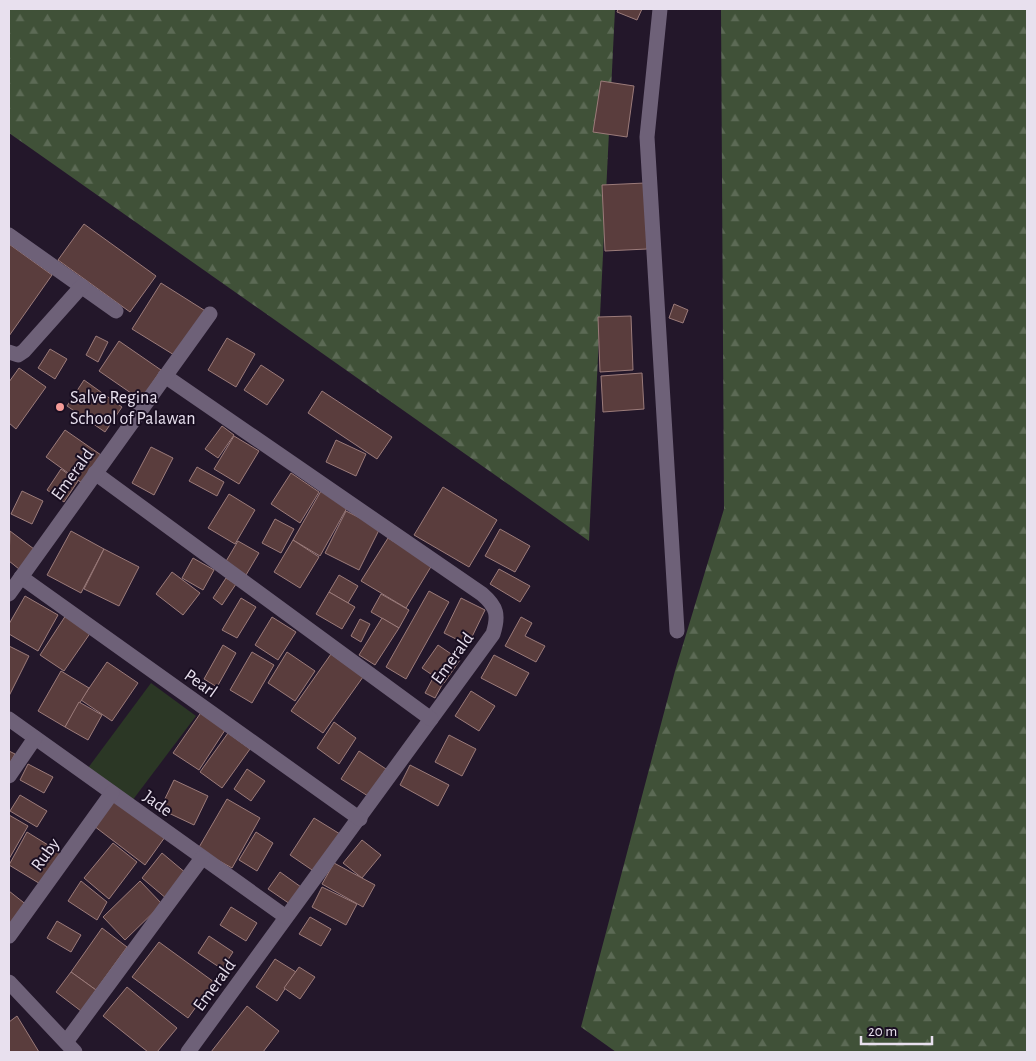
<svg xmlns="http://www.w3.org/2000/svg" width="1036" height="1061" font-family="'Alegreya Sans',sans-serif">
  <style>
    .grass { fill: #2b3725 }
    .forest { fill: url(#forest-firs) }
    .building { fill: #5a3d3d; stroke: #9b7b7a }
    .lines { fill: none; stroke-linecap: round; stroke-linejoin: round }
    .minor { stroke: #6e6178; stroke-width: 15 }
    .poi-dot { fill: #f59b98; stroke: #190e21; stroke-width: 2 }
    .labels { text-anchor: middle; stroke-width: 4; stroke-linejoin: round; paint-order: stroke }
    .poi-label { font-size: 18px; fill: #e8e0ee; stroke: #190e21; text-anchor: start }
    .street-label { font-size: 18px; fill: #e8e0ee; stroke: #190e21 }
  </style>
  <defs>
    <pattern id="forest-firs" width="22" height="20" patternUnits="userSpaceOnUse" patternTransform="scale(1.25)"><rect width="22" height="20" fill="#405138"/><path d="M5 1l3.5 6h-7zM16 11l3.5 6h-7z" fill="#5c6a55"/></pattern>
  </defs>
  <rect width="100%" height="100%" fill="#23172a"/>
  <polygon class="grass" points="151,683 196,716 132,801 88,768"/>
  <g class="forest">
    <polygon points="9,9 615,9 589,541 9,133"/>
    <polygon points="721,9 1027,9 1027,1052 616,1052 581,1027 675,671 724,509"/>
  </g>
  <g class="building">
    <polygon points="618,9 642,9 637,20 617,12"/>
    <polygon points="601,81 634,86 627,137 593,132"/>
    <polygon points="645,183 647,249 605,251 602,185"/>
    <polygon points="84,224 156,276 130,312 58,260"/>
    <polygon points="9,244 52,275 9,336"/>
    <polygon points="161,283 207,312 179,358 132,329"/>
    <polygon points="674,304 688,310 683,323 669,318"/>
    <polygon points="631,316 633,370 600,372 598,317"/>
    <polygon points="96,336 108,342 98,362 86,355"/>
    <polygon points="227,338 255,354 236,387 208,370"/>
    <polygon points="119,341 161,370 141,400 99,371"/>
    <polygon points="50,349 67,359 55,379 38,368"/>
    <polygon points="261,365 284,380 267,405 244,390"/>
    <polygon points="19,368 46,387 16,429 9,423 9,382"/>
    <polygon points="642,373 644,409 603,412 601,376"/>
    <polygon points="84,380 122,407 105,432 67,406"/>
    <polygon points="322,391 392,437 377,459 308,413"/>
    <polygon points="222,426 234,435 218,458 205,449"/>
    <polygon points="65,430 101,455 82,483 46,457"/>
    <polygon points="234,436 259,451 239,484 214,469"/>
    <polygon points="336,440 366,454 356,476 326,462"/>
    <polygon points="151,447 173,458 154,495 132,483"/>
    <polygon points="197,467 224,482 217,496 189,481"/>
    <polygon points="61,469 78,481 64,502 47,490"/>
    <polygon points="291,473 319,492 300,523 271,504"/>
    <polygon points="443,487 497,520 469,567 414,535"/>
    <polygon points="22,491 43,501 32,524 11,514"/>
    <polygon points="321,491 348,506 320,556 293,540"/>
    <polygon points="229,494 255,510 235,544 208,528"/>
    <polygon points="346,511 380,528 359,570 325,553"/>
    <polygon points="275,519 294,529 281,553 262,543"/>
    <polygon points="500,529 530,546 515,572 485,556"/>
    <polygon points="10,531 34,549 19,569 9,561"/>
    <polygon points="71,531 104,549 81,593 47,575"/>
    <polygon points="388,538 432,565 406,608 361,581"/>
    <polygon points="293,540 319,557 300,588 274,572"/>
    <polygon points="238,541 259,553 246,575 225,563"/>
    <polygon points="104,549 139,567 119,606 84,589"/>
    <polygon points="193,558 214,570 203,590 182,578"/>
    <polygon points="499,569 530,586 520,602 490,584"/>
    <polygon points="172,572 200,593 183,615 156,594"/>
    <polygon points="339,575 358,586 348,603 329,592"/>
    <polygon points="226,578 236,584 222,605 213,598"/>
    <polygon points="429,591 449,602 406,679 386,667"/>
    <polygon points="329,592 355,607 342,629 316,614"/>
    <polygon points="381,594 409,610 399,628 371,612"/>
    <polygon points="25,596 58,615 38,651 9,634 9,624"/>
    <polygon points="241,598 256,607 237,638 222,630"/>
    <polygon points="461,598 485,610 468,645 444,633"/>
    <polygon points="66,615 91,632 64,671 40,655"/>
    <polygon points="272,617 296,632 278,660 255,645"/>
    <polygon points="521,617 532,623 525,636 545,646 536,662 505,646"/>
    <polygon points="382,618 399,628 375,665 359,655"/>
    <polygon points="360,619 370,624 361,642 351,636"/>
    <polygon points="223,645 236,653 217,687 204,679"/>
    <polygon points="438,645 460,660 444,683 422,668"/>
    <polygon points="9,646 29,656 9,696"/>
    <polygon points="252,652 274,665 252,703 230,690"/>
    <polygon points="287,652 315,671 295,701 268,683"/>
    <polygon points="331,654 363,677 323,733 291,711"/>
    <polygon points="494,655 529,673 516,696 481,678"/>
    <polygon points="107,662 138,683 112,721 81,700"/>
    <polygon points="61,671 89,688 65,727 38,711"/>
    <polygon points="433,678 443,683 435,698 425,693"/>
    <polygon points="471,691 495,706 479,731 455,716"/>
    <polygon points="79,702 102,715 88,740 65,727"/>
    <polygon points="202,711 227,727 199,770 173,753"/>
    <polygon points="334,722 356,738 339,764 317,748"/>
    <polygon points="228,733 250,749 222,788 200,772"/>
    <polygon points="449,735 476,749 462,776 435,762"/>
    <polygon points="9,751 15,754 9,765"/>
    <polygon points="359,751 386,769 368,796 341,779"/>
    <polygon points="28,764 53,777 44,793 20,780"/>
    <polygon points="410,765 449,785 438,806 400,785"/>
    <polygon points="247,769 265,781 251,801 234,789"/>
    <polygon points="174,780 208,796 194,825 160,809"/>
    <polygon points="20,795 47,811 37,827 10,811"/>
    <polygon points="114,799 165,837 145,865 94,826"/>
    <polygon points="227,799 260,818 232,868 198,849"/>
    <polygon points="9,815 28,826 9,859"/>
    <polygon points="314,818 340,834 315,872 290,855"/>
    <polygon points="27,832 61,853 42,885 9,865"/>
    <polygon points="256,832 273,843 257,871 239,860"/>
    <polygon points="362,840 381,855 362,878 343,863"/>
    <polygon points="113,843 137,862 109,899 84,878"/>
    <polygon points="162,853 187,874 167,899 142,878"/>
    <polygon points="334,863 375,885 363,907 322,884"/>
    <polygon points="280,872 301,887 290,904 268,889"/>
    <polygon points="81,881 107,902 97,920 68,901"/>
    <polygon points="140,881 162,904 125,940 103,917"/>
    <polygon points="322,887 357,904 346,925 312,907"/>
    <polygon points="9,891 28,906 9,931"/>
    <polygon points="231,907 257,923 246,941 220,925"/>
    <polygon points="310,917 331,929 321,946 299,934"/>
    <polygon points="57,921 81,935 71,952 47,938"/>
    <polygon points="102,928 127,947 96,990 71,972"/>
    <polygon points="209,936 233,952 222,969 198,953"/>
    <polygon points="159,942 214,982 188,1018 132,977"/>
    <polygon points="275,959 296,972 277,1001 256,987"/>
    <polygon points="299,967 315,977 300,999 284,988"/>
    <polygon points="71,972 96,990 81,1011 56,992"/>
    <polygon points="127,987 177,1028 157,1052 148,1052 103,1016"/>
    <polygon points="247,1006 279,1031 263,1052 211,1052"/>
    <polygon points="17,1016 39,1052 9,1052 9,1022"/>
  </g>
  <g class="lines">
    <g class="minor">
      <polyline points="660,9 647,137 677,631"/>
      <polyline points="9,235 116,311"/>
      <polyline points="9,352 18,355 24,351 82,286"/>
      <path d="M165,376L482,594C497,607 499,615 493,634L188,1052"/>
      <polyline points="95,473 431,719"/>
      <polyline points="21,577 360,819"/>
      <polyline points="9,594 210,314"/>
      <polyline points="9,719 286,917"/>
      <polyline points="9,776 35,738"/>
      <polyline points="9,936 112,793"/>
      <polyline points="9,982 75,1052"/>
      <polyline points="66,1042 202,858"/>
    </g>
  </g>
  <circle class="poi-dot" cx="60" cy="407" r="5"/>
  <g class="labels">
    <g class="poi-label">
      <text x="70" y="403">Salve Regina<tspan x="70" dy="21">School of Palawan</tspan></text>
    </g>
    <g class="street-label">
      <text transform="translate(72 474) rotate(-54)" y="6">Emerald</text>
      <text transform="translate(452 658) rotate(-54)" y="6">Emerald</text>
      <text transform="translate(201 683) rotate(35)" y="6">Pearl</text>
      <text transform="translate(158 803) rotate(36)" y="6">Jade</text>
      <text transform="translate(45 854) rotate(-54)" y="6">Ruby</text>
      <text transform="translate(214 985) rotate(-54)" y="6">Emerald</text>
    </g>
  </g>
  <rect width="1036" height="1061" fill="none" stroke="#e8e0ee" stroke-width="20"/>
  <path d="M861 1036v8h71v-8" fill="none" stroke="#e8e0ee" stroke-width="2.5"/>
  <text x="868" y="1036" font-size="15" fill="#e8e0ee" stroke="#190e21" stroke-width="4" paint-order="stroke">20 m</text>
</svg>
